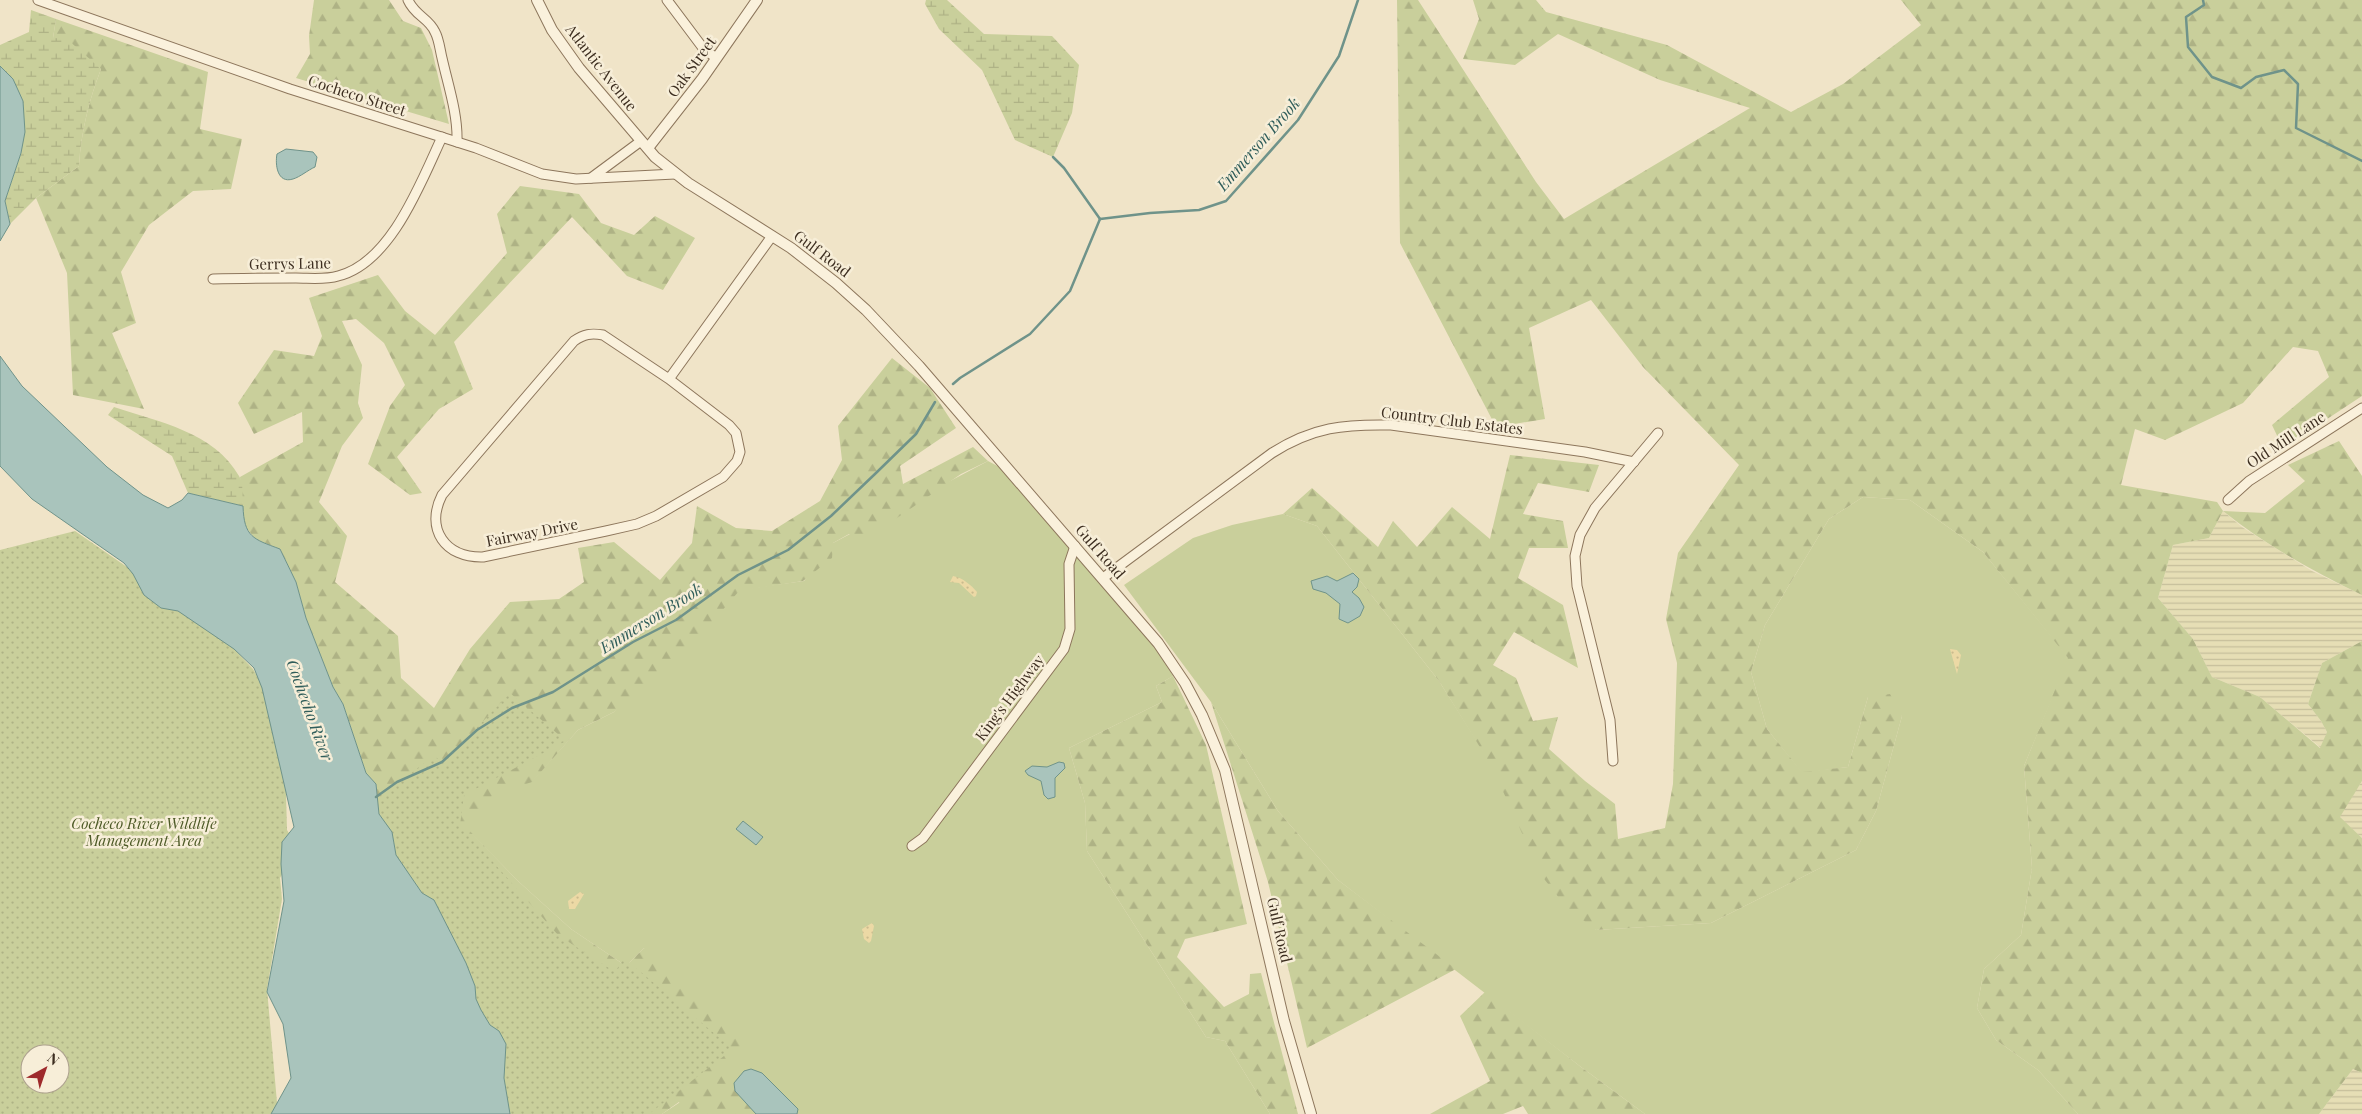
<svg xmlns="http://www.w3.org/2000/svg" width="2362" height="1114" font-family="'Playfair Display',serif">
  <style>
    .farmland { fill: url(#farmland-rules) }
    .grass { fill: #c9cf9b }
    .forest { fill: url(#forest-firs) }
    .wetland { fill: url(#wetland-marsh) }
    .sand { fill: url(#sand-dots) }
    .park { fill: url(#park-dots); fill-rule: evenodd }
    .water { fill: #a9c4bc; stroke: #6f938a }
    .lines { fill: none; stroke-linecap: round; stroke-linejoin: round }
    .stream { stroke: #6f938a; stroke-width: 2.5 }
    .minor-casing { stroke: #8d765c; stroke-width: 11 }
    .tertiary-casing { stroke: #8d765c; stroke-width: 12 }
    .minor { stroke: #faf1dc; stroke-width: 9 }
    .tertiary { stroke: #faf1dc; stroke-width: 10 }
    .labels { text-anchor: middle; stroke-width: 5; stroke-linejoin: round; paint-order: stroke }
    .street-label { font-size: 15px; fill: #3d2e20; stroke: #f7eed8 }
    .park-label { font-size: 15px; font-style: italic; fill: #4d5a26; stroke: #f7eed8 }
    .water-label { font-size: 16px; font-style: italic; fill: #2f5d5a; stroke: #f7eed8 }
  </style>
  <defs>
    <pattern id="farmland-rules" width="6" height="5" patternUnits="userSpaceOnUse" patternTransform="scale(1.25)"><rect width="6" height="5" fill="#e6deb5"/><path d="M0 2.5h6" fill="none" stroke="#c6bf9b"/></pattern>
    <pattern id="forest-firs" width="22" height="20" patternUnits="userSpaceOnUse" patternTransform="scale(1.25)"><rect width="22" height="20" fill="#c9cf9b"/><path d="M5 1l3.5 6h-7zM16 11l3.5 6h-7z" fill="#aeb285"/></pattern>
    <pattern id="wetland-marsh" width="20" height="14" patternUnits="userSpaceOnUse" patternTransform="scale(1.25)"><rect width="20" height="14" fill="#c9cf9b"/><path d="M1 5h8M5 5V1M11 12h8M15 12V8" fill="none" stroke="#aeb285"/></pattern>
    <pattern id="sand-dots" width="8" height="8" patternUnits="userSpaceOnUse" patternTransform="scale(1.25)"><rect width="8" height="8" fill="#ecd9a5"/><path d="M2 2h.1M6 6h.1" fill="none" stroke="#cbbb8e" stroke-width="1.8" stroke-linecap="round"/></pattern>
    <pattern id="park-dots" width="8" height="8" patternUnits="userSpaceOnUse" patternTransform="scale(1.25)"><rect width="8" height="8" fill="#c9cf9b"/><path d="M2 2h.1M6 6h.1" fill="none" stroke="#aeb285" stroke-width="1.8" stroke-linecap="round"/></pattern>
  </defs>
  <rect width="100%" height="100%" fill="#f0e4c8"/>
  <g class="farmland">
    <polygon points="2223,511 2242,527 2312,571 2362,595 2362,641 2322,663 2308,704 2321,721 2327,732 2321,748 2260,697 2212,677 2193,639 2158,598 2173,545 2209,538"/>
    <polygon points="2362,781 2362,838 2339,817"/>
    <polygon points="2353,1069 2362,1073 2362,1114 2319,1114"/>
  </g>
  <g class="grass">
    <polygon points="988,461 1003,469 1159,650 1173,676 1156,686 1162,702 1069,748 1085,803 1087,851 1206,1037 1225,1041 1270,1114 662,1114 691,1095 644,948 626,966 571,929 518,881 463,825 493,794 532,781 578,730 614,712 723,608 739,590 804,581 833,543"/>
    <polygon points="1863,497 1910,500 1983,552 2069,658 2024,766 2032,868 2021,935 1984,969 1977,1008 1996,1040 2038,1070 2078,1114 1645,1114 1581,1067 1338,880 1278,811 1211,702 1124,585 1193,538 1232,525 1283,514 1317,526 1439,681 1596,930 1711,923 1856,850 1876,811 1902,716 1868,697 1848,767 1802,773 1767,729 1751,672 1765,625 1829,519"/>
  </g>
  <g class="forest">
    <polygon points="314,0 389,0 403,21 421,28 432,50 449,124 296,78 310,54 309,36"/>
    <path d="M1397,0H1418L1536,182L1564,219L1750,108L1660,80L1558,34L1515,65L1463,59L1479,19L1473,0H1536L1546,12L1667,45L1791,112L1843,84L1921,25L1901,0H2362V396L2283,448L2272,425L2329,377L2318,351L2293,347L2243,403L2165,440L2135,429L2121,485L2217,502L2223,511L2265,513L2305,481L2288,465L2339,441L2362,476V595C2313,571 2265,545 2223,511L2209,538L2173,545L2158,598L2193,639L2212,677L2260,697L2320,748L2327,732L2321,721L2308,704L2322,663L2362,641V781L2340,817L2362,838V1073L2353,1069L2319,1114H2078L2038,1070L1996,1040L1977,1008L1984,969L2021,935L2032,868L2024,766L2068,658L1983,552L1910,500L1863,497L1829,519L1765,625L1751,672L1767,729L1802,772L1848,767L1868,697L1890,694L1902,716L1876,811L1856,850L1711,923L1596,930L1567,908L1541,875L1491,765L1439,681L1317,526L1283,514L1312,488L1378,547L1393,521L1417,547L1452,507L1490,539L1510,455L1599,465L1589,492L1538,483L1523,514L1563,521L1568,548H1529L1518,578L1563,605L1578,668L1514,632L1493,665L1516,678L1533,721L1558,717L1549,749L1585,781L1615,804L1618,839L1665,828L1673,784L1677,663L1666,619L1678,553L1739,465L1643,367L1591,300L1529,328L1545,419L1496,427L1400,243Z"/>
    <path d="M56,19L208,72L200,129L242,139L231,189L193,191L149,225L121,272L136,323L112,333L144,409L73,395L67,273L36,198L79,166C81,132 89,100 101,69L53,38Z"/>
    <polygon points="520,186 579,194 601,223 634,235 655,216 695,238 663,290 627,276 572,217 454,342 473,389 439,409 397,457 422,493 410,495 368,464 390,406 405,385 384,343 356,319 342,321 362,365 358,403 363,418 342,446 319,502 347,536 335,582 398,636 401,678 434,708 470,649 510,602 559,599 584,582 578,548 614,542 660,580 692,543 697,506 736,528 772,531 820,501 842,460 838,426 892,358 930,388 956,428 900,466 903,484 973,447 988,461 961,474 865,540 849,534 833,543 832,558 803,581 739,591 673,668 614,712 578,730 532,782 493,795 464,825 518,881 571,929 626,966 644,948 739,1031 741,1048 723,1077 728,1085 734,1083 735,1091 756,1114 685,1114 679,1102 662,1114 510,1114 434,900 422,893 396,855 392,832 379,814 376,784 366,773 343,704 333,687 306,618 296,582 280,549 256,540 244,525 240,477 303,442 302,412 254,434 238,403 274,350 314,356 322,336 309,298 378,275 405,311 435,335 507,253 497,214"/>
    <polygon points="1173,676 1206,745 1247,924 1185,939 1177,957 1224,1007 1249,994 1250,974 1261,973 1298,1114 1270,1114 1225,1041 1206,1037 1087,851 1085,803 1069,748 1162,702 1156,686"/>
    <polygon points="1211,702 1278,811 1338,880 1456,969 1307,1048 1268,882"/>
    <polygon points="1485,992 1581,1067 1645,1114 1528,1114 1523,1106 1503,1114 1430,1114 1490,1081 1460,1016"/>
  </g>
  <g class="wetland">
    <polygon points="926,0 947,0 984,34 1052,36 1079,65 1072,113 1053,157 1015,140 982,70 939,29 925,4"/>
    <path d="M31,10L56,19L53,38L67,39L101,69C89,100 81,132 79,166L36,198L10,224L5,201L21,153L13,79L0,66V45L29,32Z"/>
    <path d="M114,407C159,422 214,432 239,476C244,483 242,498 243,506L188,493L172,456L108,415Z"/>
  </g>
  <g class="sand">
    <path d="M953,576C963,578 971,585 977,592L976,596L974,597L959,583L950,582Z"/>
    <polygon points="1950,649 1957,650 1961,655 1957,674"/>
    <polygon points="580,892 584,894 575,909 569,909 568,901"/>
    <polygon points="872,923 874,926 871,941 869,943 864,939 862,929"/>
  </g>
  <g class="park">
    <path d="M75,531L212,626L253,669L284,720L287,830L294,841L290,859L280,878L282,899L267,989L278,1114H0V550ZM30,1054H60V1084H30Z"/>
    <polygon points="510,693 566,741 464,795 460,825 558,935 615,972 624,958 733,1049 649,1114 505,1114 424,895 397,859 392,832 382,823 377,800 433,756 444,762"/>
  </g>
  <g class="water">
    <polygon points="0,66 13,79 23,101 25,132 21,153 5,201 10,224 0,241"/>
    <path d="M286,149L313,152L317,157L315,167C308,170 300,177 293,179C277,184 275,164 277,154Z"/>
    <path d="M0,356L22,386L107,467L143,495L168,508L182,500L188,493L243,506C244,537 253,539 280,549L296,582L306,618L333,687L343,704L366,773L376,784L379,814L392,832L396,855L422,893L434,900L466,963L475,986L476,999L481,1010L490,1025L499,1031L506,1044L504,1078L510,1114H271L291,1078L283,1024L267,992L284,901L281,864L282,842L294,827L262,688L254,668L234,649L178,611L161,608L144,595L133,574L124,563L32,499L0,466Z"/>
    <polygon points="1353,573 1359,579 1357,587 1352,592 1359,598 1364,607 1360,616 1348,623 1339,619 1340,604 1326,593 1313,589 1311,581 1327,576 1337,581"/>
    <polygon points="1059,762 1064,763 1065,768 1055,778 1055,797 1048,799 1044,795 1041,781 1028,775 1025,771 1032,766 1047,767"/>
    <polygon points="743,821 763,837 756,845 736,829"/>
    <polygon points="751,1069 762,1073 798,1109 797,1114 756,1114 735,1091 734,1083 744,1071"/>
  </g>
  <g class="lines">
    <g class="stream">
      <polyline points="2203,0 2204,5 2186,17 2188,47 2212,77 2241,88 2256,77 2284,70 2298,84 2296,128 2362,161"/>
      <polyline points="1053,157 1064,168 1100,219"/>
      <polyline points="1100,219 1150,213 1199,210 1226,201 1298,120 1339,56 1358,0"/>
      <polyline points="953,384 960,378 1030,334 1070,291 1100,219"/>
      <polyline points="376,797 397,782 442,762 477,730 512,708 553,692 633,642 676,620 738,575 788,550 831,516 876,473 916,434 935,402"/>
    </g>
    <g class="minor-casing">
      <g id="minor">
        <polyline points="38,0 290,89 476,148 542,174 576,179 675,174"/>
        <path d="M408,0C415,16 429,18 435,32C439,39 440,50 442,58C448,85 458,114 457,142"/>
        <polyline points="667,0 703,48 716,58"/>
        <polyline points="591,178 641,141"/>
        <path d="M213,279C241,278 268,278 296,278C310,278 325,280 338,276C391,263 421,182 442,137"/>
        <path d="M669,379L603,335C591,333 584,334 574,341L442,495C425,529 445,558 483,557L606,531L637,524L656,516L723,477L737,461L740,452L736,433L729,425L669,379L772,236"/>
        <polyline points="2228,500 2249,481 2362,408"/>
        <path d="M1103,578L1272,453C1313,427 1344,424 1391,425L1585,452L1634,462"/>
        <polyline points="1613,761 1610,720 1577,586 1575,556 1580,535 1595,508 1658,433"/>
        <polyline points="912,846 923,838 1064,649 1070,629 1069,564 1075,546"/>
      </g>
    </g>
    <g class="tertiary-casing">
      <g id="tertiary">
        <polyline points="537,0 552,30 579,68 655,157 688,183 791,248 836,283 866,310 919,366 1158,643 1185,683 1202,715 1225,770 1284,1021 1311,1114"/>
        <polyline points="648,148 702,79 757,0"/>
      </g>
    </g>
    <use href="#minor" class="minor"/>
    <use href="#tertiary" class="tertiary"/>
  </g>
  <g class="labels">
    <g class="street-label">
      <text transform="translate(692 67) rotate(-54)" y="5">Oak Street</text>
      <text transform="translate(601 68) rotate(52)" y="5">Atlantic Avenue</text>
      <text transform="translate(357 96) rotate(18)" y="5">Cocheco Street</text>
      <text transform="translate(822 254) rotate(37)" y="5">Gulf Road</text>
      <text transform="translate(290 264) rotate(-1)" y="5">Gerrys Lane</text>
      <text transform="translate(1452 421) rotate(7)" y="5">Country Club Estates</text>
      <text transform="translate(2286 440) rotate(-33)" y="5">Old Mill Lane</text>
      <text transform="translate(532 533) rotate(-11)" y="5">Fairway Drive</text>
      <text transform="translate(1100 552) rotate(49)" y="5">Gulf Road</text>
      <text transform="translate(1010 698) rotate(-53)" y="5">King's Highway</text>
      <text transform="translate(1279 930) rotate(77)" y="5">Gulf Road</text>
    </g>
    <g class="park-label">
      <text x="144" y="829">Cocheco River Wildlife<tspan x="144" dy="17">Management Area</tspan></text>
    </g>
    <g class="water-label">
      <text transform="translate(1258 144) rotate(-49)" y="6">Emmerson Brook</text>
      <text transform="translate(651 618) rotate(-32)" y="6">Emmerson Brook</text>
      <text transform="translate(310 710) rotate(70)" y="6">Cochecho River</text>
    </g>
  </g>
  <g transform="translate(45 1069) rotate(40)"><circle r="24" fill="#f7eed8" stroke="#ada18e"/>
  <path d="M0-4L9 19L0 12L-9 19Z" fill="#9e2a2b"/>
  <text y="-8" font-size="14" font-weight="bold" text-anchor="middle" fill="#3d2e20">N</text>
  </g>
</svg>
